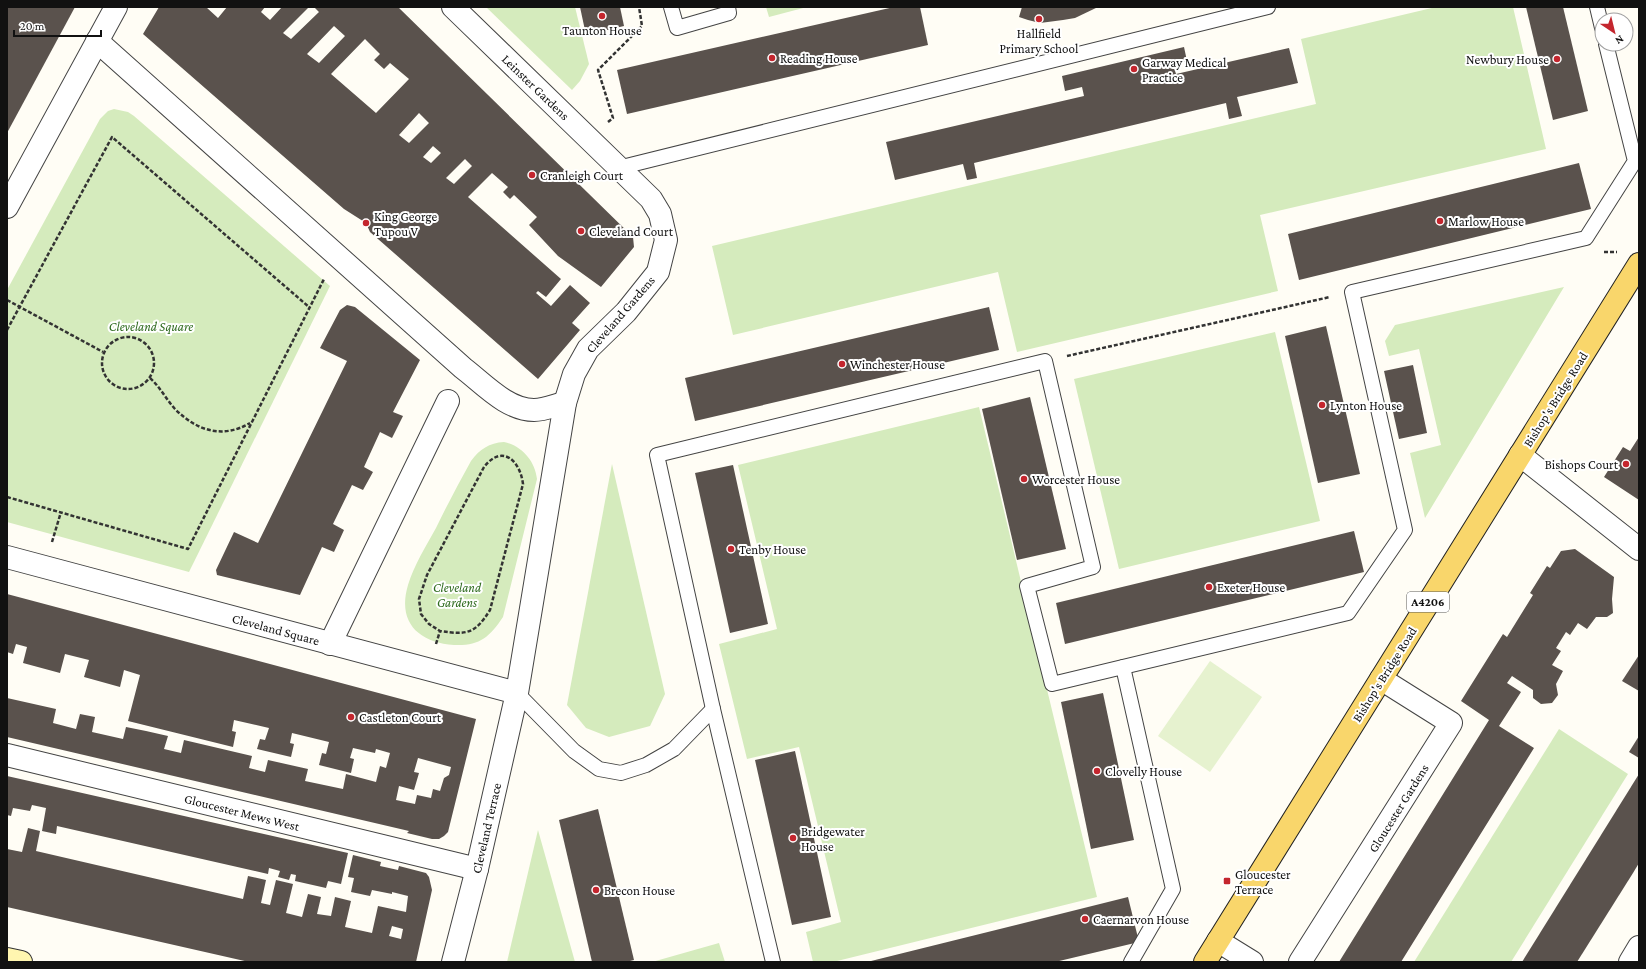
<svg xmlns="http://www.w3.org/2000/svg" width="1646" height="969" font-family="'Crimson Pro',serif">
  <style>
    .green { fill: #d5ebbd }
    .pitch { fill: #e6f2cf }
    .building { fill: #5a524d; fill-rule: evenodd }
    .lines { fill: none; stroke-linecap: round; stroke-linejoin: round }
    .lane-casing { stroke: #444; stroke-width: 16 }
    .street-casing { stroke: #444; stroke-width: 24 }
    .secondary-casing { stroke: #333; stroke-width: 24 }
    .primary-casing { stroke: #222; stroke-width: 24 }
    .path { stroke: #333; stroke-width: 2.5; stroke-dasharray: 4 2; stroke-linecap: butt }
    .lane { stroke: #fff; stroke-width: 14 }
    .street { stroke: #fff; stroke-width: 22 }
    .secondary { stroke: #fff6b0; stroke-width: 22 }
    .primary { stroke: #f9d66b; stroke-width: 22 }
    .poi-dot { fill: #c4262e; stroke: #fff; stroke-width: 1.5 }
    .labels { text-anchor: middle; stroke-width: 4; stroke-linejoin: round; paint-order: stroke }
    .shield { fill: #fff; stroke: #585858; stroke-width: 1 }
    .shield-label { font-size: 12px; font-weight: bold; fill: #111 }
    .poi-label { font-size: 13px; fill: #111; stroke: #fff; text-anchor: start }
    .street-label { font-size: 13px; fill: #111; stroke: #fff }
    .park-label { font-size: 13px; font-style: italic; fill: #2f6b1f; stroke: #fff }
  </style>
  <rect width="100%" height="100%" fill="#fffdf5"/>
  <g class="green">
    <polygon points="486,7 575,7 589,64 580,81 572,90"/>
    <polygon points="766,7 807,7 769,17"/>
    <polygon points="1436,7 1513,7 1546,149 1260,215 1278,291 1017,352 998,272 733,335 712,246 1316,104 1301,39"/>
    <polygon points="114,109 128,112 134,116 330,286 189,572 7,522 7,290 100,119 108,111"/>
    <polygon points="1564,287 1425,518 1410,453 1441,445 1419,349 1389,356 1385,341 1395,325"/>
    <polygon points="1275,332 1320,521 1119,569 1074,379"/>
    <polygon points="979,407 1097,897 833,962 813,962 806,932 841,922 799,747 747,759 719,644 777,629 738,465"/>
    <path d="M504,442C522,446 535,461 537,479L503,617C489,638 479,646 454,645C418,642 397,622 408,585C414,565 426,546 436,528C447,505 459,483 471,461C480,449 489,443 504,442Z"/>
    <polygon points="612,464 665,694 650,726 609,737 586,728 567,705"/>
    <polygon points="1559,729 1628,774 1511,962 1414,962"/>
    <polygon points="538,830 575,962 507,962"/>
    <polygon points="719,943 725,962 652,962"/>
  </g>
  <polygon class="pitch" points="1210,661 1262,697 1210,772 1158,736"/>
  <g class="building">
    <polygon points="7,7 75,7 7,133"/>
    <path d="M159,7H206L218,18L227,7H265L261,12L270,20L282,7H309L283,33L291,39L319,12L314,7H398L633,237L634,247L601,287L558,256L529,225L537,217L514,195L510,199L503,192L508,187L492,173L468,197L561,279L546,297L538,291L536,293L551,306L570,285L590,303L572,323L580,330L538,379L370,232L366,223L344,209L143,34ZM334,26L345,36L319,63L307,54ZM365,39L380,54L374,60L384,69L390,63L409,79L376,113L331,74ZM419,113L429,123L409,143L399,135ZM433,146L441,153L431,163L423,157ZM465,159L472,166L454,184L446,178Z"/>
    <polygon points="580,7 620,7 624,26 586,35"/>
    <polygon points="894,7 920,7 928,45 627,114 617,70"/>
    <polygon points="1022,7 1098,7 1075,18 1063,20 1040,23 1028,20 1019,17"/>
    <polygon points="1526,7 1563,7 1588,111 1553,120"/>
    <polygon points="1184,47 1187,61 1173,64 1176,74 1289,48 1298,83 1237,97 1242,116 1229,119 1226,103 974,163 977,178 967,180 963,164 895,180 886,142 1084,96 1082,87 1065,91 1062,76"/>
    <polygon points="1579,163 1591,209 1299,280 1288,234"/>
    <polygon points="347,305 355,307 420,360 393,412 403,416 392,438 380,432 364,467 373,472 363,490 352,485 333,524 344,530 334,552 322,547 300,595 217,575 216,570 234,532 258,543 347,361 320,348 340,310"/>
    <polygon points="989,307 999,350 695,421 685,378"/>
    <polygon points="1326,326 1360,474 1318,483 1285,336"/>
    <polygon points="1413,365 1427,433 1399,439 1384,371"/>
    <polygon points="1030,397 1066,549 1017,560 982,409"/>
    <polygon points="1639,437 1639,500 1604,477 1623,447 1630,451"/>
    <polygon points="733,465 768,624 730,633 695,473"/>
    <polygon points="1354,531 1364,572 1065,644 1056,603"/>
    <polygon points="1575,549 1614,577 1612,599 1613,613 1607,617 1596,617 1587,629 1578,623 1570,635 1566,632 1556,648 1561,651 1552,665 1563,671 1556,684 1558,695 1552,703 1541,704 1533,698 1533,690 1512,676 1507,683 1521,692 1499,726 1534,748 1401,962 1339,962 1489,720 1461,701 1503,634 1507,637 1533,595 1530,593 1547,566 1550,568 1561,551"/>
    <path d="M7,594L476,719L448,832L444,836L439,839H432L407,833L409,831L7,737V698L56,709L53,723L76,729L80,714L95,717L92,732L123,739L126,727L146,731L168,736L164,749L181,753L184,740L252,756L249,768L265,772L268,760L308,769L305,781L343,789L346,774L376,782L380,766L386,768L390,753L376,749L375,753L353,748L350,758L354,759L351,773L319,765L322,753L326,754L329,742L292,733L290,743L294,744L291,757L257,749L260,739L265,740L269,728L234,720L232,731L236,732L233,747L128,721L140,675L124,670L120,687L84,677L89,660L65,654L60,673L23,663L27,647L16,644L13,654L7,652ZM418,758L451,767L449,775L444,778L440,791L433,789L431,798L417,795L415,804L396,800L399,786L414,790L419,773L414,772Z"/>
    <polygon points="1639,655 1639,691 1622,681"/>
    <polygon points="1103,693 1134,840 1091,849 1061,702"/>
    <polygon points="1639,736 1639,758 1629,752"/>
    <polygon points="795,751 831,917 792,925 755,760"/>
    <polygon points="1639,774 1639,863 1633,873 1577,962 1522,962"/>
    <polygon points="7,776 348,853 341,884 328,881 326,888 295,881 296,875 291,874 289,880 278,877 280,871 269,868 268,874 57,826 56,834 42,831 46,808 32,805 30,811 13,808 11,816 7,815"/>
    <polygon points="598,809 634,960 626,962 592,962 559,820"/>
    <path d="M28,828L40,831L36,851L243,899L248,876L266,880L261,903L270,905L276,880L293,884L286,913L302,917L308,894L321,897L317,914L331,916L335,897L351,901L345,927L372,933L378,906L406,912L408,896L392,892V894L372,890L370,896L351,892L354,878L348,877L353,855L381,862L380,866L398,870L399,866L426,873L429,877L432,890L416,962H249L7,907V849L22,852ZM392,926L403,929L401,939L389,936Z"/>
    <polygon points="1128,897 1139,942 1055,962 867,962"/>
  </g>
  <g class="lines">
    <g class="lane-casing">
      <g id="lane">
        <polyline points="671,7 677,28 729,13 728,7"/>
        <polyline points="1597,7 1602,28"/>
        <polyline points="618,168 1268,7"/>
        <polyline points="1123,667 1173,889 1131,962"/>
        <polyline points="517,693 574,751 599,769 621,773 646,765 674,749 713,709"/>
        <polyline points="773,962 713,709 657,455 1045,361 1093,567 1027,586 1052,684 1348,613 1405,530 1352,292 1586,238 1635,161 1606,44"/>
      </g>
    </g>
    <g class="street-casing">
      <g id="street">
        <polyline points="453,7 651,199 660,214 666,240 658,272 626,312 588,349 574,374 565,403 517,693 477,869 453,962"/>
        <path d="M97,41L463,368C484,384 507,410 534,410C544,410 556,405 565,403"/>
        <polyline points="7,207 116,7"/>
        <polyline points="1520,455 1639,549"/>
        <polyline points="7,557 517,693"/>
        <polyline points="330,644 448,401"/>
        <polyline points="7,755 477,869"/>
        <polyline points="1218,941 1252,962"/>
        <polyline points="1300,962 1451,723 1381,679"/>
        <polyline points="1630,962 1639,947"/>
      </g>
    </g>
    <g class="secondary-casing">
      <polyline id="secondary" points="7,959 21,962"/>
    </g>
    <g class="primary-casing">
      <polyline id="primary" points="1205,962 1639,264"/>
    </g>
    <g class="path">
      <polyline points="608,122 613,118 598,70 642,26 639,7"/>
      <polyline points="1604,252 1617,252"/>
      <polyline points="7,300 103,352"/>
      <polyline points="7,330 112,137 309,307"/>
      <circle cx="128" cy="363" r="26"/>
      <polyline points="1067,356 1330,297"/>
      <path d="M150,378C160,387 166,399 175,409C197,431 223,439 250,423"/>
      <polyline points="7,497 188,549 324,279"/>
      <polyline points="52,542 61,512"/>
      <path d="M436,644L440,631L429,624L421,614L419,599L427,575L484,467C502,444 520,460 523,484L490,610C475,634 467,635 440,631"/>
    </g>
    <use href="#lane" class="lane"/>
    <use href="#street" class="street"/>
    <use href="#secondary" class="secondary"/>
    <use href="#primary" class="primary"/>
  </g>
  <g class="poi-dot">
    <circle cx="602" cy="16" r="4"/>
    <circle cx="1039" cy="19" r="4"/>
    <circle cx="772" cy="58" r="4"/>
    <circle cx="1557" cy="59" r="4"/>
    <circle cx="1134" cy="69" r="4"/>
    <circle cx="532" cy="175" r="4"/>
    <circle cx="1440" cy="221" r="4"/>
    <circle cx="366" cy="223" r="4"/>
    <circle cx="581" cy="231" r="4"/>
    <circle cx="842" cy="364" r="4"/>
    <circle cx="1322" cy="405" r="4"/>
    <circle cx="1626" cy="464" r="4"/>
    <circle cx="1024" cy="479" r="4"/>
    <circle cx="731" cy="549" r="4"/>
    <circle cx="1209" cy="587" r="4"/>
    <circle cx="351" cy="717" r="4"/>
    <circle cx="1097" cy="771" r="4"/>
    <circle cx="793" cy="838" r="4"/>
    <rect x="1223" y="877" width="8" height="8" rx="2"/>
    <circle cx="596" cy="890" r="4"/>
    <circle cx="1085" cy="919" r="4"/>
  </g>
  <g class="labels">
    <rect class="shield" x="1407" y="592" width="42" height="20" rx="3"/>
    <g class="shield-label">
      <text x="1428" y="606">A4206</text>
    </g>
    <g class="poi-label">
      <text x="602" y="35" text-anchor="middle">Taunton House</text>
      <text x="1039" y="38" text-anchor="middle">Hallfield<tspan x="1039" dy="15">Primary School</tspan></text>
      <text x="780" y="63">Reading House</text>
      <text x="1549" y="64" text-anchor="end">Newbury House</text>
      <text x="1142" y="67">Garway Medical<tspan x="1142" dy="15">Practice</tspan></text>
      <text x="540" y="180">Cranleigh Court</text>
      <text x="374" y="221">King George<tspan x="374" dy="15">Tupou V</tspan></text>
      <text x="1448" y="226">Marlow House</text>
      <text x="589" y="236">Cleveland Court</text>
      <text x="850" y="369">Winchester House</text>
      <text x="1330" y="410">Lynton House</text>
      <text x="1618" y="469" text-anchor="end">Bishops Court</text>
      <text x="1032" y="484">Worcester House</text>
      <text x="739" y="554">Tenby House</text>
      <text x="1217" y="592">Exeter House</text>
      <text x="359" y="722">Castleton Court</text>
      <text x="1105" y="776">Clovelly House</text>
      <text x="801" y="836">Bridgewater<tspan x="801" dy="15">House</tspan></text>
      <text x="1235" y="879">Gloucester<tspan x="1235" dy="15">Terrace</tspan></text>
      <text x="604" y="895">Brecon House</text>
      <text x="1093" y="924">Caernarvon House</text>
    </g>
    <g class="street-label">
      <text transform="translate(536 87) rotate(44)" y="5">Leinster Gardens</text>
      <text transform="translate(620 314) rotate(-49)" y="5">Cleveland Gardens</text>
      <text transform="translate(1555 399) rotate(-58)" y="5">Bishop's Bridge Road</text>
      <text transform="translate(276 629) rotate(15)" y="5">Cleveland Square</text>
      <text transform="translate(1384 674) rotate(-58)" y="5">Bishop's Bridge Road</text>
      <text transform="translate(1398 808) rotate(-58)" y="5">Gloucester Gardens</text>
      <text transform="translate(242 812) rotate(14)" y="5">Gloucester Mews West</text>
      <text transform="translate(486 828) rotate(-77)" y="5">Cleveland Terrace</text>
    </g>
    <g class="park-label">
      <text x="151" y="331">Cleveland Square</text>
      <text x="457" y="592">Cleveland<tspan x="457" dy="15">Gardens</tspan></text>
    </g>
  </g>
  <rect width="1646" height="969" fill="none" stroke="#111111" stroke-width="16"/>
  <g transform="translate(1614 32) rotate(145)"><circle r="19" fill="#ffffff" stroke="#a0a0a0"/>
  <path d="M0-3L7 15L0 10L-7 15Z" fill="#c4262e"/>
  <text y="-6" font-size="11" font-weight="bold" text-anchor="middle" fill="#111111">N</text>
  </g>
  <path d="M14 30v6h87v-6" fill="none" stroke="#111111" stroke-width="2"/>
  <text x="20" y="30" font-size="12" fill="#111111" stroke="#ffffff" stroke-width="3" paint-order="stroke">20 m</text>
</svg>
